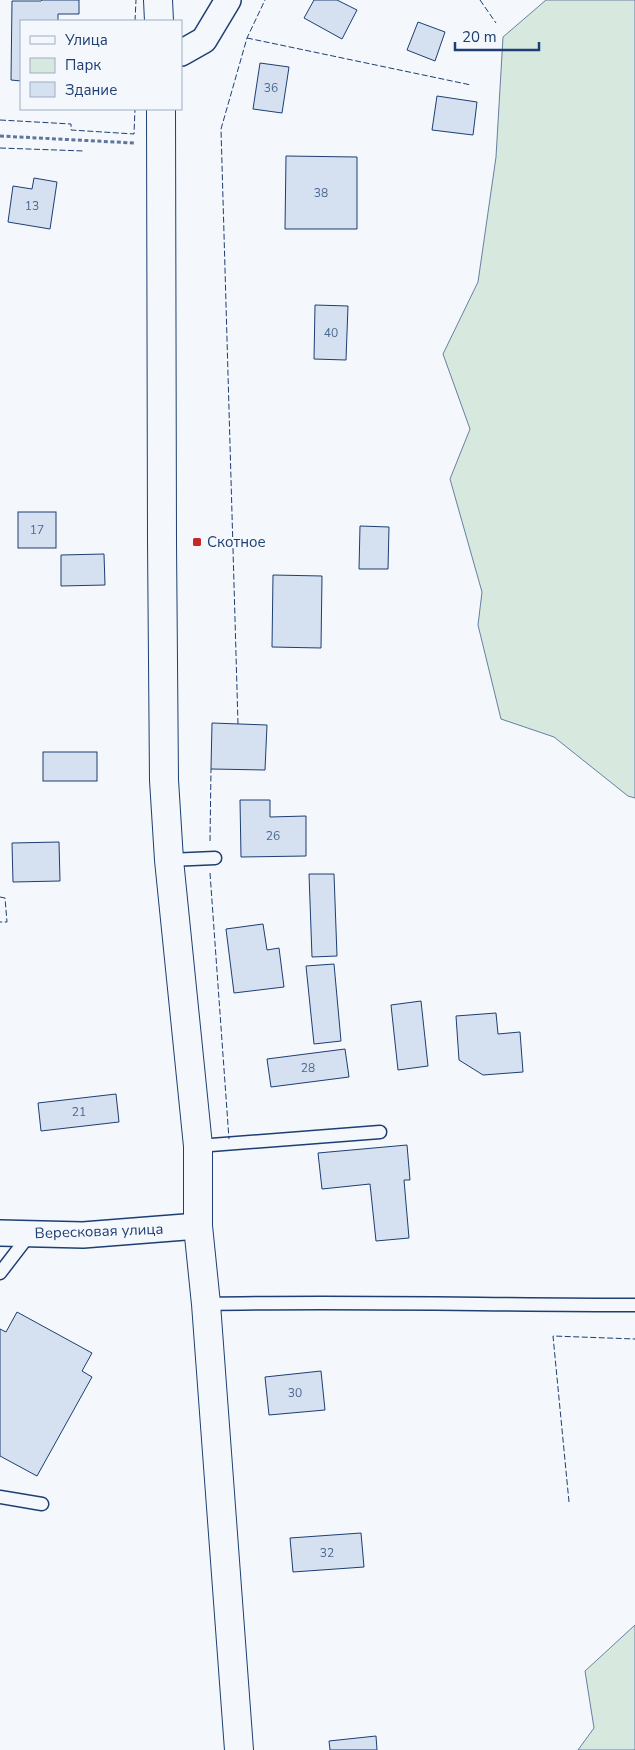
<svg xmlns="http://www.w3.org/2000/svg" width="635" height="1750" font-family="'Nunito Sans',sans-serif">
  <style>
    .green { fill: #d7e8df; stroke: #687fa3 }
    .building { fill: #d5e0f0; stroke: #1d3f73 }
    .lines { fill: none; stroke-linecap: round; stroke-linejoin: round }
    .service-casing { stroke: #1d3f73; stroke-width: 15 }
    .minor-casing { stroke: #1d3f73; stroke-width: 28 }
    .secondary-casing { stroke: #1d3f73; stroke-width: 30 }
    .path { stroke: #5e769c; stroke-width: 3; stroke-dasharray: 4 2.5; stroke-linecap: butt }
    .service { stroke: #f4f7fb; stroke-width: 12 }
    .minor { stroke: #f4f7fb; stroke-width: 25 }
    .secondary { stroke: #f4f7fb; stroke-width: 28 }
    .fence { stroke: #1d3f73; stroke-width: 1; stroke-dasharray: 6 2.5; stroke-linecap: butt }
    .poi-dot { fill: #c62828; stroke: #f4f7fb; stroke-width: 2 }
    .labels { text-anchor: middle; stroke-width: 4; stroke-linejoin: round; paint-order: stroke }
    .number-label { font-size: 12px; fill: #4b6792 }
    .poi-label { font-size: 15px; fill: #1d3f73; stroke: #f4f7fb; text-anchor: start }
    .street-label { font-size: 15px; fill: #1d3f73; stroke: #f4f7fb }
  </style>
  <rect width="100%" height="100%" fill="#f4f7fb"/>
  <g class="green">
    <polygon points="546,0 635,0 635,798 628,796 554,737 501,719 478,625 482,592 450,479 470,429 443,354 478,282 496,157 503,37"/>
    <polygon points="635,1625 635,1750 578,1750 594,1728 585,1671"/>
  </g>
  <g class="building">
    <polygon points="42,0 79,0 79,14 58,14 58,21 21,21 21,81 11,80 12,1 41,1"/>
    <polygon points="314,0 337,0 357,10 342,39 304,18"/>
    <polygon points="418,22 445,32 435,61 407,50"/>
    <polygon points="260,63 289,67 282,113 253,109"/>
    <polygon points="437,96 477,102 473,135 432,130"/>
    <polygon points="286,156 357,157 357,229 285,229"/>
    <polygon points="34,178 57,182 50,229 8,222 13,186 32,189"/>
    <polygon points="315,305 348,306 346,360 314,359"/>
    <rect x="18" y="512" width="38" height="36"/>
    <polygon points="360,526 389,527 388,569 359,569"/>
    <polygon points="104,554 105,585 61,586 61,555"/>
    <polygon points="273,575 322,576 321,648 272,647"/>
    <polygon points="212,723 267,725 265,770 211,769"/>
    <rect x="43" y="752" width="54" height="29"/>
    <polygon points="240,800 270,800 270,817 306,816 306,856 241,857"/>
    <polygon points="59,842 60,881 13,882 12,843"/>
    <polygon points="309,874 334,874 337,956 312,957"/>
    <polygon points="263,924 267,950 279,948 284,987 234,993 226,929"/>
    <polygon points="334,964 341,1041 314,1044 306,966"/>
    <polygon points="421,1001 428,1066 398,1070 391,1005"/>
    <polygon points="496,1013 498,1034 520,1032 523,1072 483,1075 459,1060 456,1016"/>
    <polygon points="345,1049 349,1077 271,1087 267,1059"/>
    <polygon points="116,1094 119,1122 41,1131 38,1103"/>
    <polygon points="407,1145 410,1180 404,1180 409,1238 376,1241 370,1184 322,1189 318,1153"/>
    <polygon points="17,1312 92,1353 82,1371 92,1377 37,1476 0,1456 0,1329 6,1332"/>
    <polygon points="321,1371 325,1410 269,1415 265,1377"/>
    <polygon points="361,1533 364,1567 293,1572 290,1538"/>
    <polygon points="376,1736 377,1750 330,1750 329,1741"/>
  </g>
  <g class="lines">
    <g class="service-casing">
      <g id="service">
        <polyline points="169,860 215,858"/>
        <polyline points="198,1146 380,1132"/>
        <polyline points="0,1273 30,1234"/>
        <path d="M206,1304C349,1301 492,1305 635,1305"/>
        <polyline points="0,1497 42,1504"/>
      </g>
    </g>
    <g class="minor-casing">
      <g id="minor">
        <polyline points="181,53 204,40 228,0"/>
        <polyline points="0,1233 83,1235 198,1226"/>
      </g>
    </g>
    <g class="secondary-casing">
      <g id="secondary">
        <polyline points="158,0 159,21"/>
        <polyline points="161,109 162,542 164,780 169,860 198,1146 198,1226 206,1304 239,1750"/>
      </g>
    </g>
    <polyline class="path" points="0,136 134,143"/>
    <use href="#service" class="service"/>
    <use href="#minor" class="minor"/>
    <use href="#secondary" class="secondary"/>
    <g class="fence">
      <polyline points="480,0 496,23"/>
      <polyline points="135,21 136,0"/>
      <polyline points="247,38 471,85"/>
      <polyline points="0,120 71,124 71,130 134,134 135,109"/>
      <polyline points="0,148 84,151"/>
      <polyline points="238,724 221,129 247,38 265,0"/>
      <polyline points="210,841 211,769"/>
      <polyline points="210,873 229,1139"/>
      <polyline points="0,897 5,898 7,922 0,922"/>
      <polyline points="569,1502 553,1336 635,1339"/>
    </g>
  </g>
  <rect class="poi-dot" x="192" y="537" width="10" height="10" rx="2.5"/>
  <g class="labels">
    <g class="number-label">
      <text x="271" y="92">36</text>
      <text x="321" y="197">38</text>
      <text x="32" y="210">13</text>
      <text x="331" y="337">40</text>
      <text x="37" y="534">17</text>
      <text x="273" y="840">26</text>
      <text x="308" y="1072">28</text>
      <text x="79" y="1116">21</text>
      <text x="295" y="1397">30</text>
      <text x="327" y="1557">32</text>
    </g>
    <g class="poi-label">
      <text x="207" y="547">Скотное</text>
    </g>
    <g class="street-label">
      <text transform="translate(99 1231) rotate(-2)" y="5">Вересковая улица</text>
    </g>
  </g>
  <rect x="20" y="20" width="162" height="90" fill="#f4f7fb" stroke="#9eadc5"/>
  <rect x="30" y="36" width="25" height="8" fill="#f4f7fb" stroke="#9eadc5"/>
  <text x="65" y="45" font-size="15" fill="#1d3f73">Улица</text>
  <rect x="30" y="58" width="25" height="15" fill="#d7e8df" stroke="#9eadc5"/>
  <text x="65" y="70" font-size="15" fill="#1d3f73">Парк</text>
  <rect x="30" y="82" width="25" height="15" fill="#d5e0f0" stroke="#9eadc5"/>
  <text x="65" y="95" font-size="15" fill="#1d3f73">Здание</text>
  <path d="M455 42v8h84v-8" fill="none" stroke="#1d3f73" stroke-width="2.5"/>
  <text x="462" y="42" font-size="15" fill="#1d3f73" stroke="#f4f7fb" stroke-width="4" paint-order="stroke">20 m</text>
</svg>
